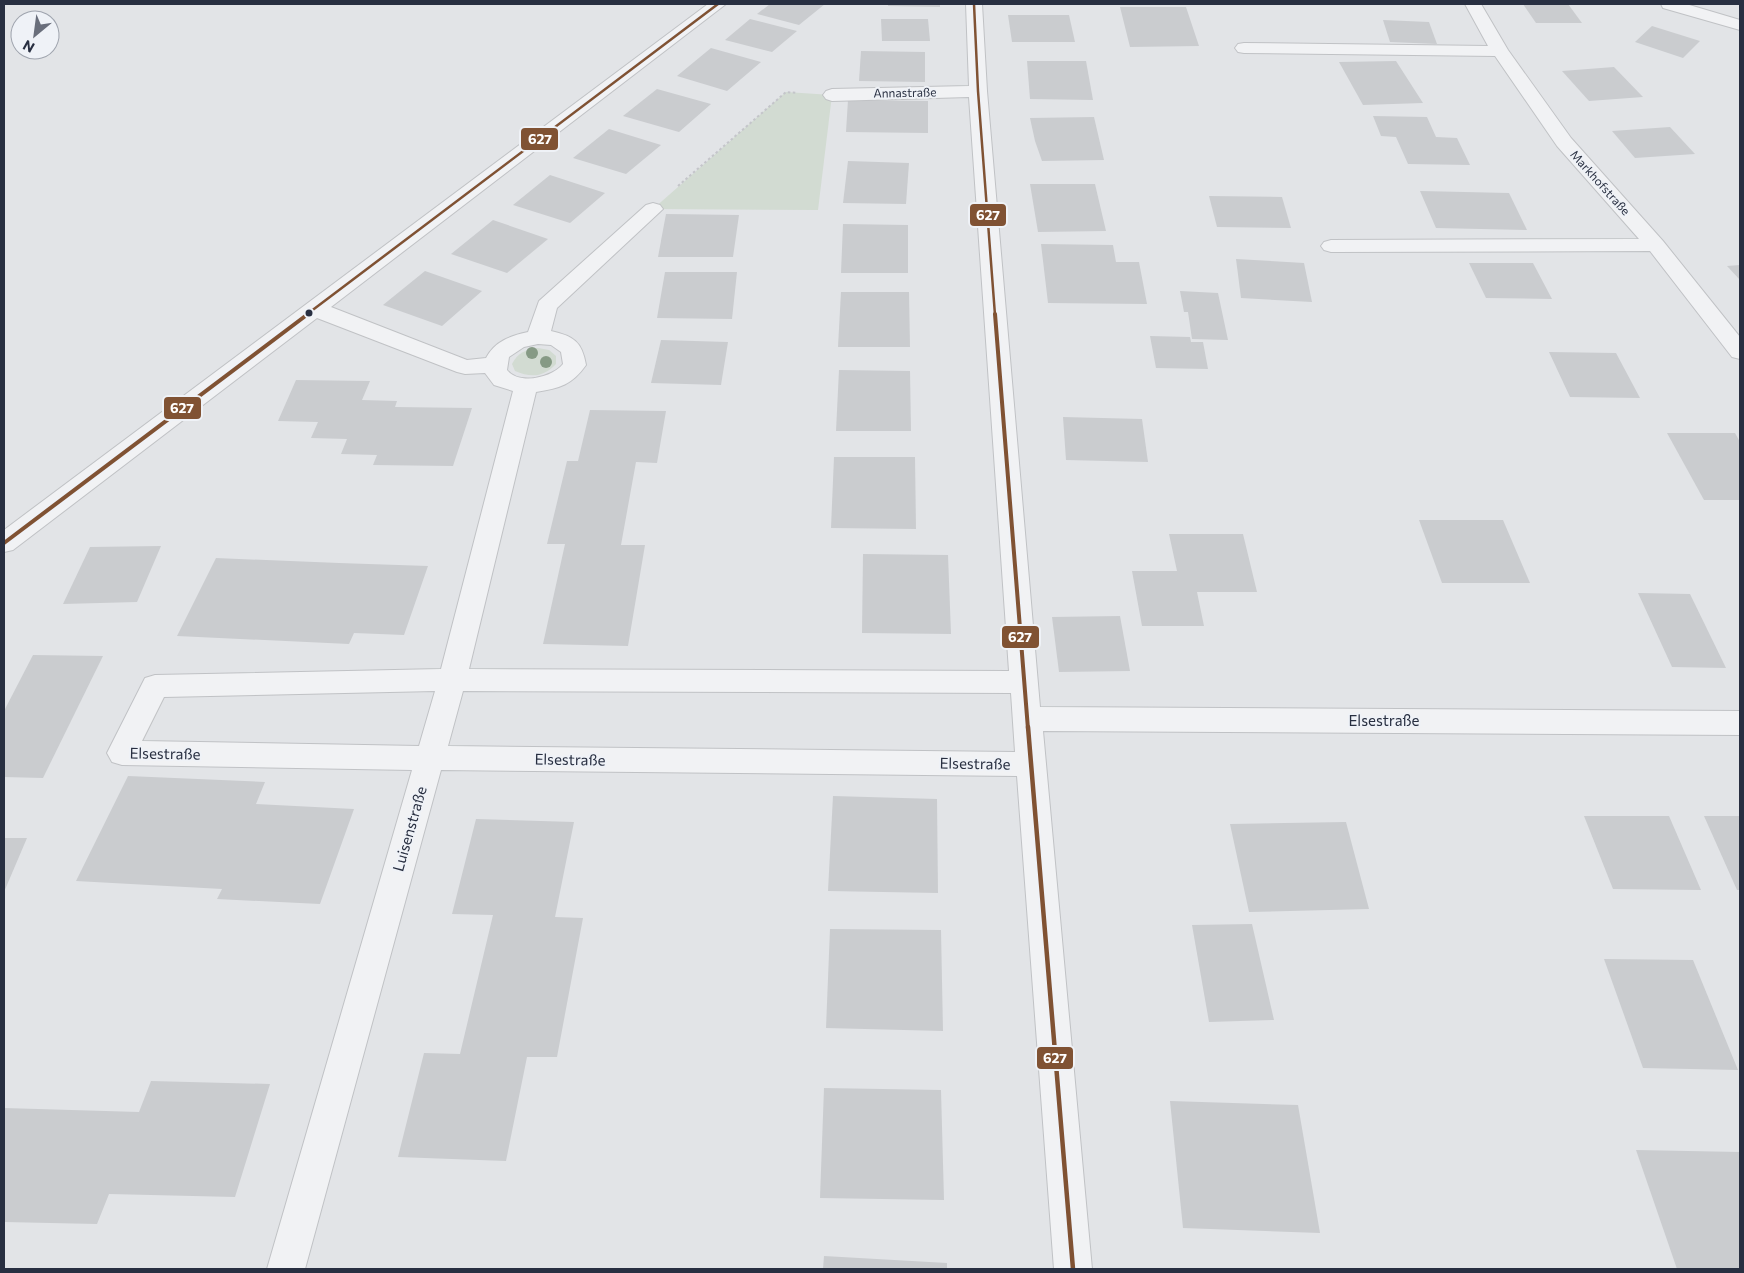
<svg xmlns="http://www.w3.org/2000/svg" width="1744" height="1273" font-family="Commissioner,sans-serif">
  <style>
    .green { fill: #d2dbd2 }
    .building { fill: #cacccf }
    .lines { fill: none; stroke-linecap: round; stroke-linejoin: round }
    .minor-casing { stroke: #c0c2c5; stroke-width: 2 }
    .path { stroke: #c4c5ca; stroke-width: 2; stroke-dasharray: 2.5 2.5; stroke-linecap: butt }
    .minor { fill: #f1f2f4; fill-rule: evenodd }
    .bus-1-far2-casing { stroke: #eff2f7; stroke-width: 5 }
    .bus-1-far1-casing { stroke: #eff2f7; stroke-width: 8 }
    .bus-1-casing { stroke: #eff2f7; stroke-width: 8 }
    .bus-1-far2 { stroke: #805233; stroke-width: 2.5 }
    .bus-1-far1 { stroke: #805233; stroke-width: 4 }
    .bus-1 { stroke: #805233; stroke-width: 4.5 }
    .tree { fill: #869a85 }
    .bus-dot { fill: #282f41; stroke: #eff2f7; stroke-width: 2 }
    .labels { text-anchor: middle; stroke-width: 4; stroke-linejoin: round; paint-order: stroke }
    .far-street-label { font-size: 12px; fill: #282f41; stroke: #eff2f7 }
    .street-label { font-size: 15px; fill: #282f41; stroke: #eff2f7 }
    .line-badge { stroke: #eff2f7; stroke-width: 2 }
    .badge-label { font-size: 14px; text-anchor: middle; font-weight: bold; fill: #fff }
  </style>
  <rect width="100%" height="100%" fill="#e2e4e7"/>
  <g class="green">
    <polygon points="786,92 832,95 818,210 653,209"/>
    <path d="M538,348L549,350L556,356V364C544,377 531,378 515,371L512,364C518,352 526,350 538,348Z"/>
  </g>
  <g class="building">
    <polygon points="770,4 825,4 799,25 757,14"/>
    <polygon points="888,4 940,4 940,7 888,6"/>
    <polygon points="1523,4 1568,4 1582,23 1536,23"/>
    <polygon points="1120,7 1186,7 1199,46 1130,47"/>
    <polygon points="1008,15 1069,15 1075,42 1012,42"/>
    <polygon points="750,19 797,31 772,52 725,40"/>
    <polygon points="881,19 928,19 930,41 882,41"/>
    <polygon points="1383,20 1429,22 1437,44 1390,42"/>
    <polygon points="1652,26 1700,41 1683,58 1635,42"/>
    <polygon points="711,48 761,62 727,91 677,76"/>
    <polygon points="861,51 925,52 925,82 859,81"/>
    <polygon points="1027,61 1086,61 1093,100 1030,99"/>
    <polygon points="1396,61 1423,103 1363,105 1339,62"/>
    <polygon points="1614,67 1643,97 1589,101 1562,71"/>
    <polygon points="657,89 711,104 679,132 623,116"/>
    <polygon points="848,100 928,101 928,133 846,132"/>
    <polygon points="1373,116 1427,117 1436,137 1457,138 1470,165 1408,164 1396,137 1381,136"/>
    <polygon points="1094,117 1104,160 1042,161 1035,141 1030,118"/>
    <polygon points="1670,127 1695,154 1635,158 1612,131"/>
    <polygon points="609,129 661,145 626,174 573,158"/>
    <polygon points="848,161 909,163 906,204 843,203"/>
    <polygon points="550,175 605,193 570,223 513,205"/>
    <polygon points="1030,184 1095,184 1106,231 1038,232"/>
    <polygon points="1420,191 1509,193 1527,230 1436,228"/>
    <polygon points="1209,196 1282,197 1291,228 1217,227"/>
    <polygon points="666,214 739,215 733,257 658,257"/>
    <polygon points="493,220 548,239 507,273 451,254"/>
    <polygon points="843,224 908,225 908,273 841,273"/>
    <polygon points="1041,244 1113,245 1116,262 1139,262 1147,304 1048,303"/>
    <polygon points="1236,259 1304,263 1312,302 1241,298"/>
    <polygon points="1469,263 1533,263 1552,299 1486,298"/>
    <polygon points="1740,265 1740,280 1727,266"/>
    <polygon points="425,271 482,291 442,326 383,305"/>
    <polygon points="665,272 737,272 732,319 657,318"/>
    <polygon points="1180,291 1218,293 1228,340 1192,339 1188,312 1184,312"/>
    <polygon points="841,292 909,292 910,347 838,347"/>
    <polygon points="1150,336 1190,337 1191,342 1203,342 1208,369 1156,368"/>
    <polygon points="661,340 728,342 721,385 651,383"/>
    <polygon points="1549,352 1616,353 1640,398 1570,397"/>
    <polygon points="839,370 910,371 911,431 836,431"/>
    <polygon points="296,380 370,381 362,400 397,401 395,407 472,408 453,466 373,465 377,455 341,454 347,439 311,438 318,422 278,421"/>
    <polygon points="590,410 666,411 657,463 636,462 621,545 645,545 628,646 543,644 565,544 547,544 567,461 578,461"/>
    <polygon points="1063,417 1142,419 1148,462 1066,460"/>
    <polygon points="1667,433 1735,433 1740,442 1740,500 1704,500"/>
    <polygon points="834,457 915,457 916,529 831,528"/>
    <polygon points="1419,520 1503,520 1530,583 1442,583"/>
    <polygon points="1169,534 1243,534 1257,592 1197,592 1204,626 1142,626 1132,571 1177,571"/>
    <polygon points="161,546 137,602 63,604 90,547"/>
    <polygon points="863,554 948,555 951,634 862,633"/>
    <polygon points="216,558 339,563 428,566 404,635 354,633 349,644 177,636"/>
    <polygon points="1638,593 1690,594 1726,668 1672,667"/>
    <polygon points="1120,616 1130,671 1059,672 1052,617"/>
    <polygon points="33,655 103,656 43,778 4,777 4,711"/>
    <polygon points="128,776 265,782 256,804 354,809 320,904 217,899 222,889 76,881"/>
    <polygon points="833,796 937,799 938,893 828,891"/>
    <polygon points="1584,816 1669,816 1701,890 1613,889"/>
    <polygon points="1704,816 1740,816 1740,890 1737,890"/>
    <polygon points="476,819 574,822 555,917 583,918 557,1057 527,1057 506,1161 398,1157 424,1053 460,1054 493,915 452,914"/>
    <polygon points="1346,822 1369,909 1249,912 1230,824"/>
    <polygon points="4,838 27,838 4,892"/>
    <polygon points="1252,924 1274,1020 1209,1022 1192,925"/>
    <polygon points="830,929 941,930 943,1031 826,1028"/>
    <polygon points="1604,959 1693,960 1738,1070 1643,1068"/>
    <polygon points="151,1081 270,1084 235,1197 109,1194 97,1224 4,1222 4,1108 139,1112"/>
    <polygon points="824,1088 941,1090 944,1200 820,1198"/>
    <polygon points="1170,1101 1298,1105 1320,1233 1183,1228"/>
    <polygon points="1636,1150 1740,1152 1740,1269 1677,1269"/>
    <polygon points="824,1256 947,1263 947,1269 823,1269"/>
  </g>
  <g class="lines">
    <g class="minor-casing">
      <g id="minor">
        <path d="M708,4H726L331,307L467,360L486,358C495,341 510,336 528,332L539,301L646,205L653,203L660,205L663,209L557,308L551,331C573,336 582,341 586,365C572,385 560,388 536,392L469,669L1009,671L969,97L832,101L826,99L823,95L826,91L832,89L969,86L966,4H982L987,91L1040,707L1740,711V735L1043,731L1092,1269H1054L1017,776L441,770L305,1269H267L412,770L122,765L112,762L107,753L145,678L155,675L441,669L513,391L494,385L485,373L465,374L457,372L317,318L13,550L4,552V530ZM538,344L551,345L561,352L563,364C552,378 519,385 507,370L509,357L524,347ZM435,691L419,746L142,741L164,697ZM463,691L1011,693L1015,752L448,746Z"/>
        <polygon points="1465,4 1481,4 1508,50 1571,138 1663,241 1740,337 1740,359 1732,357 1650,251 1331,252 1324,250 1321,246 1324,242 1331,240 1639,239 1557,146 1495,56 1244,53 1238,52 1235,48 1238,44 1244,43 1488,46"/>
        <polygon points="1661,4 1686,4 1740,20 1740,30 1663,8"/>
      </g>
    </g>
    <polyline class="path" points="678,186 786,92 797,93"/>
    <use href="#minor" class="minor"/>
    <g class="bus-1-far2-casing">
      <g id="bus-1-far2">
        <polyline points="974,4 978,91 995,315"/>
        <polyline points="306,315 718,4"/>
      </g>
    </g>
    <g class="bus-1-far1-casing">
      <g id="bus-1-far1">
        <polyline points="995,314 1028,729"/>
        <polyline points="4,543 308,314"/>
      </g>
    </g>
    <g class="bus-1-casing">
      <polyline id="bus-1" points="1028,727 1073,1269"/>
    </g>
    <use href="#bus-1-far2" class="bus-1-far2"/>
    <use href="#bus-1-far1" class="bus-1-far1"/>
    <use href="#bus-1" class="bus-1"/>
  </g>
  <g class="tree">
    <circle cx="532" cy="353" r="6"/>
    <circle cx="546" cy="362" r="6"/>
  </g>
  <circle class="bus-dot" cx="309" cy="313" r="4.5"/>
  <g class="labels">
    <g class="far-street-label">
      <text transform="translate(905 93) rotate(-1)" y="4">Annastraße</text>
      <text transform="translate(1600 183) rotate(48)" y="4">Markhofstraße</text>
    </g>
    <g class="street-label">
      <text x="1384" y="726">Elsestraße</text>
      <text transform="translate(165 754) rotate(1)" y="5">Elsestraße</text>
      <text transform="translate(570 760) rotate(1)" y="5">Elsestraße</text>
      <text transform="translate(975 764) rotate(1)" y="5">Elsestraße</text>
      <text transform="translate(410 829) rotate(-74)" y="5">Luisenstraße</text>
    </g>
  </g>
  <g class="line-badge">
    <rect x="520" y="127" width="39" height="24" rx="5" fill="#805233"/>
    <rect x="969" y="203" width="38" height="24" rx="5" fill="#805233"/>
    <rect x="163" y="396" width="39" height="24" rx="5" fill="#805233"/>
    <rect x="1001" y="625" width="39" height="24" rx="5" fill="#805233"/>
    <rect x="1036" y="1046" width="38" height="24" rx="5" fill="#805233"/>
  </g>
  <g class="badge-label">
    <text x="540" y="144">627</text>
    <text x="988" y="220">627</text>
    <text x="182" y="413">627</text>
    <text x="1020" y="642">627</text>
    <text x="1055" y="1063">627</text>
  </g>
  <rect width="1744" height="1273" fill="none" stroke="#282f41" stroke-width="10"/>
  <g transform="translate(35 35) rotate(209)"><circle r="24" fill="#eff2f7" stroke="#9fa4ae"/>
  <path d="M0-4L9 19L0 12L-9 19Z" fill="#696e7b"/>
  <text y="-8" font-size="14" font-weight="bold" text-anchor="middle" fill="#282f41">N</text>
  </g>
</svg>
